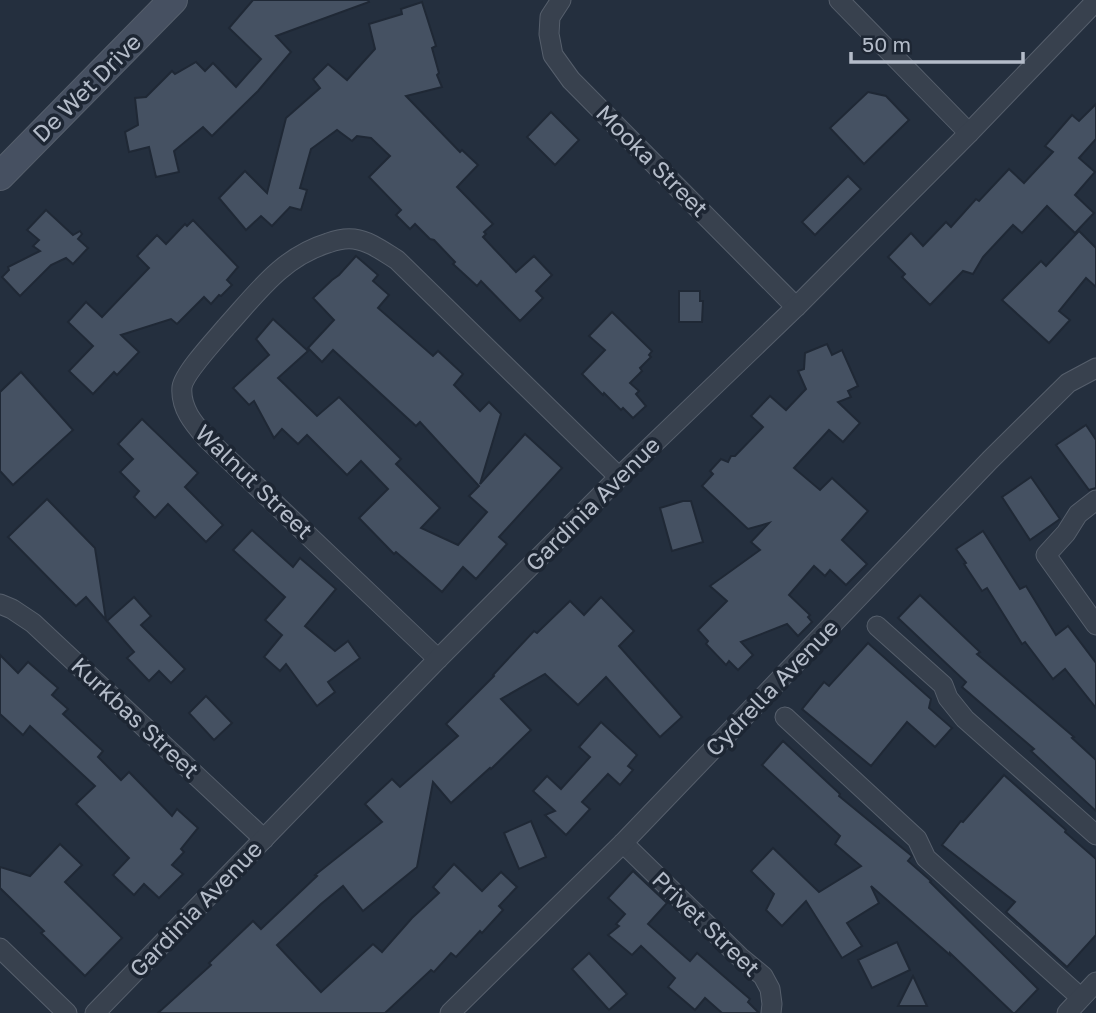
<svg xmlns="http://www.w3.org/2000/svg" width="1096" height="1013" font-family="'Golos Text',sans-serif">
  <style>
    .building { fill: #455162; stroke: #1f2835; stroke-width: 2 }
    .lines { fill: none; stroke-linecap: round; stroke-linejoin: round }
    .street-casing { stroke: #565f6c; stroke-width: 21 }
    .secondary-casing { stroke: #565f6c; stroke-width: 30 }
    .street { stroke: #38414e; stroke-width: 19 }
    .secondary { stroke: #465061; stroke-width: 28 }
    .labels { text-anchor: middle; stroke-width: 7; stroke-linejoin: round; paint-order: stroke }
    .street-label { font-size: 23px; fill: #b4bcc9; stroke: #1d2633 }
  </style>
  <rect width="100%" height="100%" fill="#242f3e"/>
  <g class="building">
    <polygon points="253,0 368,0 369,2 276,36 291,52 258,91 212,136 203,127 174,151 179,172 156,177 149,147 129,152 125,132 138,125 135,98 146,97 172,71 175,74 196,62 205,71 213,63 236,87 261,59 229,28"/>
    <polygon points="422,2 436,46 432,48 439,73 437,75 442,87 406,96 460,152 462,150 478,165 457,187 493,224 484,232 486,234 483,237 516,272 534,256 552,275 536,291 543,298 520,321 481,281 477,286 453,264 455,262 434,240 430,239 415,224 410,229 396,215 401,210 369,177 390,156 371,138 357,136 352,141 337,130 311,149 300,188 307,190 301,210 290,207 272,226 261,216 246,230 219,198 245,171 267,193 286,118 320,88 313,79 328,64 347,80 375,49 369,24 402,14 401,9"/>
    <polygon points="868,92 886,96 909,120 864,164 830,128"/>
    <polygon points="1096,104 1096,139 1079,158 1095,172 1075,195 1094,213 1075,233 1047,206 1022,233 1013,225 983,257 973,274 963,271 930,305 902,277 905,274 888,257 911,233 923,246 946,222 951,227 976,199 979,201 1009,169 1024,183 1053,152 1045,146 1072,115 1079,121"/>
    <polygon points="551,112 579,140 555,165 527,137"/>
    <polygon points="848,176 861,189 815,235 802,222"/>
    <polygon points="46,210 73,235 80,231 82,234 78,239 88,248 73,264 66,258 51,265 20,296 2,277 9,270 8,267 40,251 33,246 39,240 27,230"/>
    <polygon points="193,220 238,267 227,280 232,285 221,296 219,295 211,304 204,297 177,324 171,319 121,335 139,352 117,375 114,372 93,394 69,371 93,346 68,322 86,302 102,317 149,268 137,256 157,235 166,244 185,224 187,226"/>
    <polygon points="1079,231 1096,248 1096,287 1086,278 1059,311 1070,320 1049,343 1002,300 1041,261 1046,266"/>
    <polygon points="356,256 378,275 373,281 389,295 378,308 433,356 438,351 463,374 454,385 480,411 489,402 501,414 480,484 525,434 562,468 499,537 507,544 476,579 463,567 442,592 396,552 394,554 359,518 388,489 361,461 347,475 307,435 298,444 282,429 274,438 254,401 249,405 233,388 269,355 256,339 273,319 308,351 278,378 317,416 339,397 401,459 396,464 440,508 421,528 458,545 487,512 469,496 479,486 420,422 416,426 333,350 322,362 308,348 334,320 313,298 332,280 339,275"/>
    <polygon points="679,291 700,291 700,301 703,301 702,322 679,322"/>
    <polygon points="612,312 652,351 649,355 651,357 640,368 642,371 630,383 639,391 636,394 646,406 633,418 623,408 621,410 604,393 603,395 582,374 605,350 589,336"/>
    <polygon points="827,344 832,355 842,350 858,386 848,391 851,397 838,402 860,423 843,442 829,430 794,468 820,490 832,478 868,511 842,540 867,564 846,585 830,570 825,576 814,566 789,595 810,615 808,617 812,622 798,636 787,624 741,642 753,655 738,670 729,661 726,665 706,644 708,641 698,630 727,601 710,586 760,550 751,542 769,523 748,529 702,486 713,474 710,471 721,459 728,462 731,456 735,456 763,427 751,416 770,396 786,410 806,389 798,371 804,369 805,353"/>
    <polygon points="21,372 73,430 13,485 0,471 0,392"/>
    <polygon points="142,419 198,473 185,487 223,525 206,542 168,504 155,518 134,497 139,491 120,472 133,459 118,444"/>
    <polygon points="1086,425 1096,440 1096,488 1089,490 1056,445"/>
    <polygon points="1031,477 1060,519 1030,540 1002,497"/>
    <polygon points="47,499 95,548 106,620 86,597 76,606 8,537"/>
    <polygon points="683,501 691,501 703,542 672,551 660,508"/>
    <polygon points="252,530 293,567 300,558 336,589 305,626 335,651 348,641 360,658 328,682 335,692 317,706 286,664 280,671 264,657 282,635 265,620 285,597 233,550"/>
    <polygon points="983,531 1020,589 1026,586 1056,635 1068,626 1096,663 1096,708 1065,669 1053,679 1025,642 1022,644 987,588 982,591 964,564 966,563 956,549"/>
    <polygon points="920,595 980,652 977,654 1074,737 1072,738 1096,760 1096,811 1031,751 1034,749 962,687 966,682 898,618"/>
    <polygon points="134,597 151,616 141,625 185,669 171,683 159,671 149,681 127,658 134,652 107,621"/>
    <polygon points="601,597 634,631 619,646 682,717 660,737 606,677 578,705 545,674 501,699 531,730 491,769 490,768 451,803 433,782 417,867 363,911 343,886 321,904 277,945 321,992 373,944 382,952 412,918 439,893 433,887 454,864 482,891 501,872 517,887 499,906 503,910 482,933 480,931 456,957 451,953 434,972 431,970 385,1013 158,1013 211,965 209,963 253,921 261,929 317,876 315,875 382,822 365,804 392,779 400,787 458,736 446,724 494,676 493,675 534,631 537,633 570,601 584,615"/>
    <polygon points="868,643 931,699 929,708 952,728 935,747 907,722 871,766 802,709 824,682 829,686"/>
    <polygon points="0,655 18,673 28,662 58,688 52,695 68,709 63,714 103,751 98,757 121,780 129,772 172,816 177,809 198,828 181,849 184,852 172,865 183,874 159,898 144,884 134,895 113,875 129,858 76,804 95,786 30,726 23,735 0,714"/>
    <polygon points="206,696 232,723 214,740 189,713"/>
    <polygon points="601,722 637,755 628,766 633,770 620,785 608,774 582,802 590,809 566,835 545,815 555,811 533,791 547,776 561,789 590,757 579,747"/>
    <polygon points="783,741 840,794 839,796 912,856 908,861 931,881 930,882 1038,989 1015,1013 1013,1013 950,953 950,955 871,886 879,903 847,923 862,946 842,958 806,901 782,926 766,910 774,894 751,871 773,848 819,892 861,866 835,844 840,836 762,765"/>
    <polygon points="1004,775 1066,830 1065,832 1096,859 1096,935 1067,967 1006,912 1015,902 942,845 961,821 963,822"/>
    <polygon points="531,821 546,857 519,869 504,833"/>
    <polygon points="60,844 82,865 65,882 122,938 85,976 41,933 44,931 0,888 0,867 30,876"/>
    <polygon points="633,871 667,903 648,924 690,961 697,953 750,999 748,1002 759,1013 722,1013 705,998 695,1010 668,987 675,978 641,946 632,955 608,935 619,926 616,924 625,914 608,898"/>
    <polygon points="897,942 910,970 872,988 858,960"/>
    <polygon points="589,953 627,994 609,1010 572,969"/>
    <polygon points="913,976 927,1006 898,1006"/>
  </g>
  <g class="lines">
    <g class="street-casing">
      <g id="street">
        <polyline points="561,0 550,17 549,34 553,55 571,80 796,307"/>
        <polyline points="839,0 969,133"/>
        <polyline points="1096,500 1078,514 1066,533 1046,555 1096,625"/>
        <polyline points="0,604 12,609 33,623 264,839"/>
        <polyline points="877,626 943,685 948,698 965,719 1096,835"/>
        <path d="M438,659L207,439C194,424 180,408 182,387C184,373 216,339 226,327C257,293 282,257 328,243C336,240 346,238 354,239C370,241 384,252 397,260L619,477"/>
        <polyline points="785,717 917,839 926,858 1080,997"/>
        <polyline points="623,843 740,957 763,976 770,989 772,1004 771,1013"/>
        <polyline points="0,948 67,1013"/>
        <polyline points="95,1013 438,659 619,477 796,307 969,133 1096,1"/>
        <polyline points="450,1013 623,843 990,460 1068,383 1096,368"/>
        <polyline points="1067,1013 1096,982"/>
      </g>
    </g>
    <g class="secondary-casing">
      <polyline id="secondary" points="0,176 173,0"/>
    </g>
    <use href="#street" class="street"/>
    <use href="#secondary" class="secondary"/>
  </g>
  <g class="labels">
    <g class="street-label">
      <text transform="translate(87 88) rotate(-45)" y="8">De Wet Drive</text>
      <text transform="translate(652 161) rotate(45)" y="8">Mooka Street</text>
      <text transform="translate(254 482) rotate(44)" y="8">Walnut Street</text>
      <text transform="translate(593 504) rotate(-45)" y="8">Gardinia Avenue</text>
      <text transform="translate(772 688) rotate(-46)" y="8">Cydrella Avenue</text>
      <text transform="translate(135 718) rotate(43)" y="8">Kurkbas Street</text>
      <text transform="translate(196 909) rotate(-46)" y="8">Gardinia Avenue</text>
      <text transform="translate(706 924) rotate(44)" y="8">Privet Street</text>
    </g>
  </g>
  <path d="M851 52v10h172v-10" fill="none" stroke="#b4bcc9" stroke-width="3.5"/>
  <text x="862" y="52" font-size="21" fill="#b4bcc9" stroke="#1d2633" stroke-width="5" paint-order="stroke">50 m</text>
</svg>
